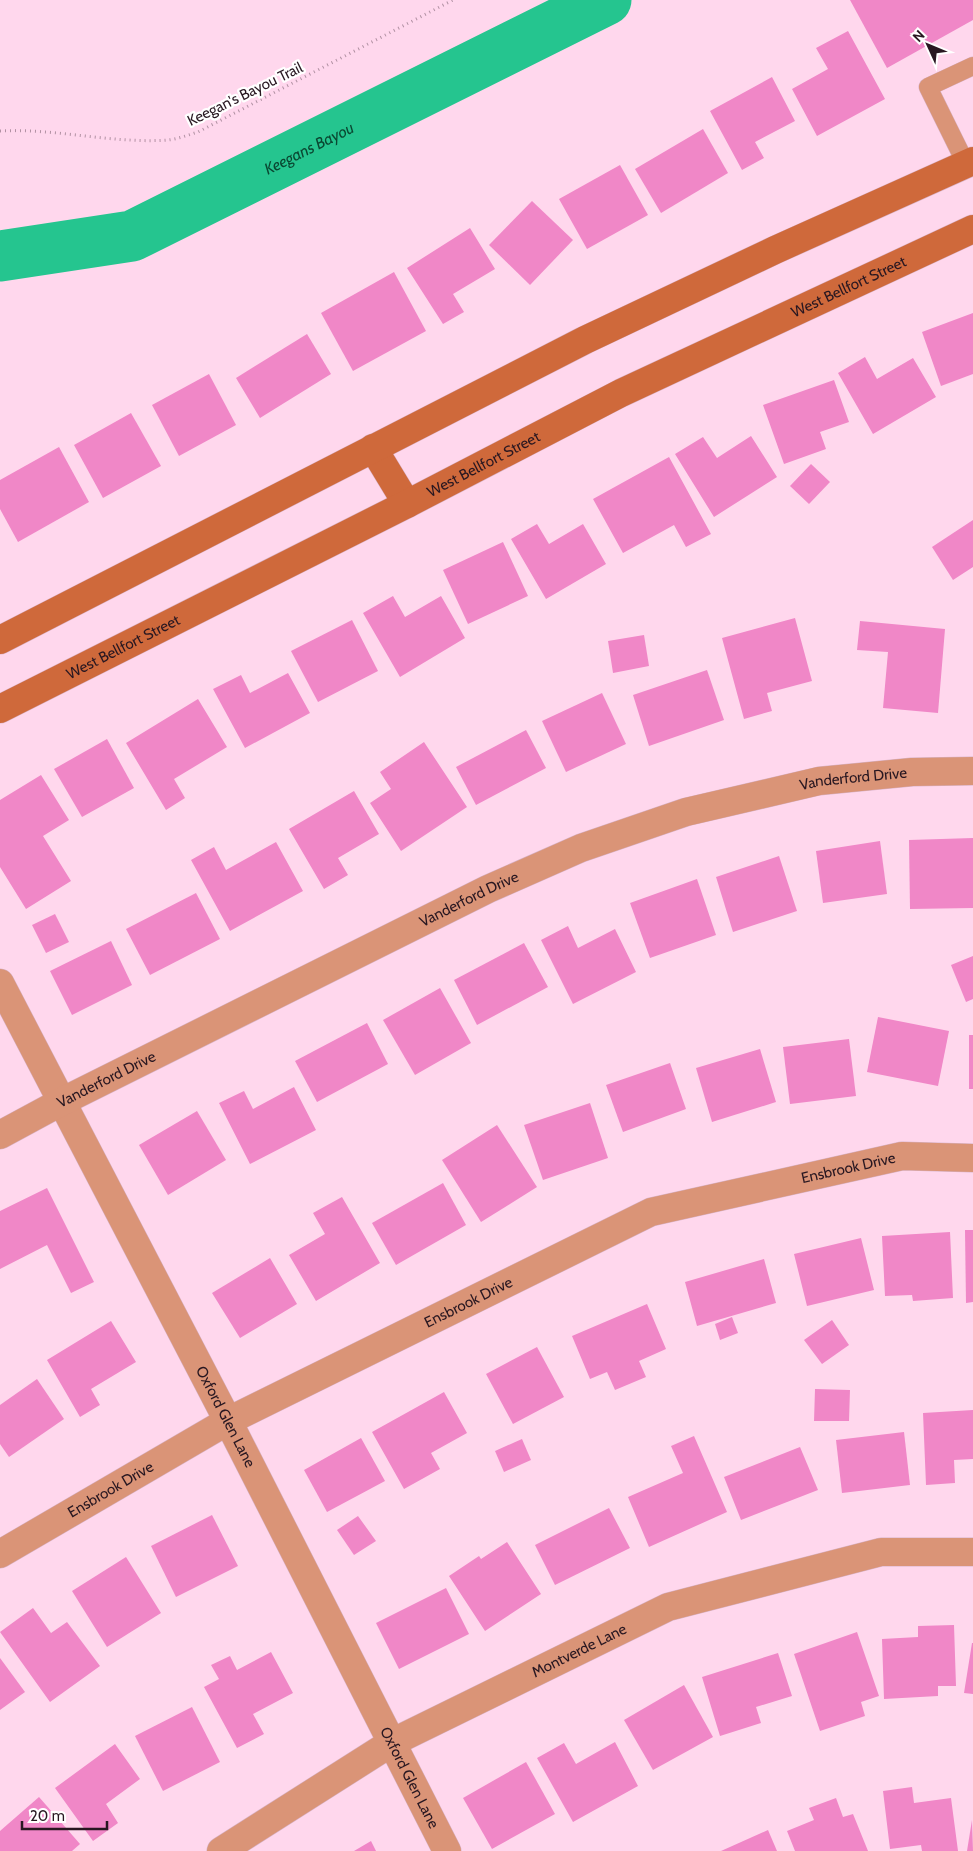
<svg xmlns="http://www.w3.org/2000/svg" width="973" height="1851" font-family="Cabin,sans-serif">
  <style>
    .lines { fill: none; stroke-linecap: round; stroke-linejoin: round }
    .river { stroke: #25c58f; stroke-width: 51 }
    .building { fill: #f087c7 }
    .service-casing { stroke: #d8b4c8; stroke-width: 19 }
    .minor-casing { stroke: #d8b4c8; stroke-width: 29 }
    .secondary-casing { stroke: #d8b4c8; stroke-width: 29 }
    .path { stroke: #b191a3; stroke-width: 3; stroke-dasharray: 1 4; stroke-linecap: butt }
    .service { stroke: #da9477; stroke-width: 18 }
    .minor { stroke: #da9477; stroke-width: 28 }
    .secondary { stroke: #cf693b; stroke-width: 28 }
    .labels { text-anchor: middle; stroke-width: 4.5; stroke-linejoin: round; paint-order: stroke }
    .street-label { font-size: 15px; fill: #281721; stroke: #fff }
    .water-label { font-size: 16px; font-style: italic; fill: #0a4832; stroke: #fff }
  </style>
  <rect width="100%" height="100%" fill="#ffd7ed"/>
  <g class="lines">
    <path class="river" id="s1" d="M0,256L132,236L606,0"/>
  </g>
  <g class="building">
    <polygon points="850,0 973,0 973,20 887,68"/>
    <polygon points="848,31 885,99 817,136 792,89 828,69 816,48"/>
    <polygon points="772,77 795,121 755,142 764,158 742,170 710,111"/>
    <polygon points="703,129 728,173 661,213 635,169"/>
    <polygon points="620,165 648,215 587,249 559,199"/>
    <polygon points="532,201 573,240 530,285 489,245"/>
    <polygon points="470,228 495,269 453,294 464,312 443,324 407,268"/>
    <polygon points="394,272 426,331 353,371 321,313"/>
    <polygon points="973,313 973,374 941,386 922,332"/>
    <polygon points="307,334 331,374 260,418 236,378"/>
    <polygon points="865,357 877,379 913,358 936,397 873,434 838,373"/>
    <polygon points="209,374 236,425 179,456 152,405"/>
    <polygon points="834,380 849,422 820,432 826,449 784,464 763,405"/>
    <polygon points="131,413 161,466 103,498 74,445"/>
    <polygon points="751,436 777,477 714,517 675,454 703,437 717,458"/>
    <polygon points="59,447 89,502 18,542 0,509 0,480"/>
    <polygon points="669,457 711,534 686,547 674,525 623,553 593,499"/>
    <polygon points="811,464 830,482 809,504 790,486"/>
    <polygon points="973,520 973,567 953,580 932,547"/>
    <polygon points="537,524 549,544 583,524 606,564 546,599 511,539"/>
    <polygon points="503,542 528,596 468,624 443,570"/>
    <polygon points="393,596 405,617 441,596 465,638 400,677 363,613"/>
    <polygon points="795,618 812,681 767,693 772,711 744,719 722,638"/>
    <polygon points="352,620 378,671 318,702 291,651"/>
    <polygon points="860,621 945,629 938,713 883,708 888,652 857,650"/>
    <polygon points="644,635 649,666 613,673 608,641"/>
    <polygon points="707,670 724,720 649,746 633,695"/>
    <polygon points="288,673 310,713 245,748 213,689 241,675 250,693"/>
    <polygon points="602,693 626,744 566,772 542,721"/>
    <polygon points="198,699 227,747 174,779 185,798 166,810 126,743"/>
    <polygon points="526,730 546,768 476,805 456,767"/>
    <polygon points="107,739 134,788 82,817 54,769"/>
    <polygon points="424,742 467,807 401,851 370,803 391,789 380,772"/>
    <polygon points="41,775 69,820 43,836 71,881 26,909 0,867 0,800"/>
    <polygon points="354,791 379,834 338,858 348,875 324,889 289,829"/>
    <polygon points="973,838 973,908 910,909 909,840"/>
    <polygon points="880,841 887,894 823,903 816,851"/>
    <polygon points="276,842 303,891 230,931 191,860 214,847 226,870"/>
    <polygon points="779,856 797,911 733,932 716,877"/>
    <polygon points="697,879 716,935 650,958 630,903"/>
    <polygon points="196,893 220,939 150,975 126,929"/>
    <polygon points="55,914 69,942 46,953 32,925"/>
    <polygon points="568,926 578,948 615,929 636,972 573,1004 541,940"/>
    <polygon points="111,941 132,985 72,1015 50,971"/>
    <polygon points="524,943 548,987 477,1025 454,980"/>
    <polygon points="973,956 973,999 966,1002 951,965"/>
    <polygon points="440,988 471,1043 415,1075 383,1020"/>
    <polygon points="878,1017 949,1031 938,1086 867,1072"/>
    <polygon points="367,1023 388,1064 317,1102 295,1061"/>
    <rect x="969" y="1035" width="4" height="54"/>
    <polygon points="849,1039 856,1096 790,1104 783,1047"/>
    <polygon points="760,1049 776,1102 712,1122 696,1068"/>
    <polygon points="670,1063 686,1109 623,1132 606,1085"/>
    <polygon points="294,1087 316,1130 250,1164 219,1103 244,1091 253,1109"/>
    <polygon points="590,1103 608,1158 543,1180 524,1125"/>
    <polygon points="197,1111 226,1160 168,1195 139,1145"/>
    <polygon points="497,1125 537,1187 481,1222 442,1160"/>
    <polygon points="443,1183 466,1225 396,1265 372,1223"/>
    <polygon points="47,1188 94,1282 71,1293 47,1245 0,1269 0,1211"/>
    <polygon points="342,1197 380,1263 316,1301 289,1255 325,1234 313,1213"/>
    <polygon points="965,1230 973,1230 973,1302 966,1303"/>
    <polygon points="950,1232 953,1298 913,1301 912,1295 885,1296 882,1236"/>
    <polygon points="861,1238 874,1290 807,1306 794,1254"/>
    <polygon points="270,1258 297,1304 240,1338 212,1293"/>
    <polygon points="764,1259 776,1303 697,1326 685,1282"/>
    <polygon points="647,1304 666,1349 639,1361 646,1377 615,1390 607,1372 590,1379 572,1336"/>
    <polygon points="732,1317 738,1333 720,1340 715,1324"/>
    <polygon points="832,1320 849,1345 822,1364 804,1340"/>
    <polygon points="111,1321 136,1362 91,1389 100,1405 80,1417 47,1360"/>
    <polygon points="537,1347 564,1397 513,1424 486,1374"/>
    <polygon points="37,1379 64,1419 9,1457 0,1444 0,1405"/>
    <polygon points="815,1389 850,1390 849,1421 814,1421"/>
    <polygon points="444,1392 467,1433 431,1453 440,1469 404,1489 372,1432"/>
    <polygon points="973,1410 973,1459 954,1460 955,1483 926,1485 923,1413"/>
    <polygon points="904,1432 910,1485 842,1493 836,1440"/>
    <polygon points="694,1436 727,1512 649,1547 628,1497 683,1473 671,1446"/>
    <polygon points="361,1438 385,1481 327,1512 304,1470"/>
    <polygon points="522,1439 531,1460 504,1472 495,1451"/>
    <polygon points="800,1447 818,1490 741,1520 724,1477"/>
    <polygon points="609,1508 630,1548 555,1585 535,1545"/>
    <polygon points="212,1515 238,1566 176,1597 151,1546"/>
    <polygon points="358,1516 376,1541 354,1555 337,1530"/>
    <polygon points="507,1542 541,1594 485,1631 449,1576 479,1556 481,1559"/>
    <polygon points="126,1557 161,1613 107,1647 72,1591"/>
    <polygon points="446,1588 469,1634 399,1669 376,1623"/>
    <polygon points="33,1608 51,1633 67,1622 100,1666 50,1702 0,1632"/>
    <polygon points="954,1625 956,1686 938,1686 938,1696 884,1699 882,1639 918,1637 918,1626"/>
    <polygon points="857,1632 879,1696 861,1702 865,1716 820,1731 794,1654"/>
    <polygon points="972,1643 973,1643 973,1694 964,1693"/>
    <polygon points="271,1652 293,1693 253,1714 264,1734 237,1748 204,1687 219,1679 211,1665 230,1656 237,1670"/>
    <polygon points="778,1653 792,1696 756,1707 761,1723 720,1736 702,1677"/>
    <polygon points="0,1658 25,1692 0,1710"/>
    <polygon points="684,1685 713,1737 653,1770 624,1720"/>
    <polygon points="192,1707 220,1762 163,1791 135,1736"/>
    <polygon points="615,1742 638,1786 573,1822 537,1758 564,1743 576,1764"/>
    <polygon points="115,1744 140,1779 106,1804 118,1823 93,1841 55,1788"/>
    <polygon points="526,1762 555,1814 492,1849 463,1798"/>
    <polygon points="912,1787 914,1803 951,1798 958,1851 922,1851 921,1845 890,1849 883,1791"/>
    <polygon points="39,1797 80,1844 72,1851 0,1851 0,1831"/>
    <polygon points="836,1798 843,1817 853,1814 868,1851 795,1851 787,1831 814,1820 809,1808"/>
    <polygon points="972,1820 973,1851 967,1851"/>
    <polygon points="768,1830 777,1851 721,1851"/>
    <polygon points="371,1841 376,1851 354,1851"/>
  </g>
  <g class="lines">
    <g class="service-casing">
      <polyline id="service" points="966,164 928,87 973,66"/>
    </g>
    <g class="minor-casing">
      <g id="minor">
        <path id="s2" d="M0,983L228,1421L447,1851"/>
        <path id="s3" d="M0,1135L61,1102L488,889L581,848L686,812L819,781L912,772L973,771"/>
        <path id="s4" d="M0,1554L228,1421L651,1212L902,1156L973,1158"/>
        <path id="s5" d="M221,1851L391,1743L668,1607L881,1552H973"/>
      </g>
    </g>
    <g class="secondary-casing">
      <g id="secondary">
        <polyline points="373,448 407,504"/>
        <polyline points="0,640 585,340 775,250 973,161"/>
        <path id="s6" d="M0,709L407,504L621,393L973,229"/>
      </g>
    </g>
    <path class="path" d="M0,131C56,128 112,144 168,140C178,139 188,135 198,132L453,0"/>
    <use href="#service" class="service"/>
    <use href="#minor" class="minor"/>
    <use href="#secondary" class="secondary"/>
  </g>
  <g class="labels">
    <g class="street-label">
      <text transform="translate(245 94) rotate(-26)" y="5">Keegan's Bayou Trail</text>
      <text dy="5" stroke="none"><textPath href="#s6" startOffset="948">West Bellfort Street</textPath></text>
      <text dy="5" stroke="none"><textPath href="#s6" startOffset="542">West Bellfort Street</textPath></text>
      <text dy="5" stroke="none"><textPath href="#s6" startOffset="138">West Bellfort Street</textPath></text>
      <text dy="5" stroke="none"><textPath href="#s3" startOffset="930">Vanderford Drive</textPath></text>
      <text dy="5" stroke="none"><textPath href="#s3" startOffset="525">Vanderford Drive</textPath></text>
      <text dy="5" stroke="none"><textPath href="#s3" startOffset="120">Vanderford Drive</textPath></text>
      <text dy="5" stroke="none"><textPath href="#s4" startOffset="938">Ensbrook Drive</textPath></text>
      <text dy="5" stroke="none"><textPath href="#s4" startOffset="532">Ensbrook Drive</textPath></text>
      <text dy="5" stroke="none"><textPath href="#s2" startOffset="489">Oxford Glen Lane</textPath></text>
      <text dy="5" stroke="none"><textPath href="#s4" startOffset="128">Ensbrook Drive</textPath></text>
      <text dy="5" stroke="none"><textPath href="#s5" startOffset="411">Montverde Lane</textPath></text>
      <text dy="5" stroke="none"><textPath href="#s2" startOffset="894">Oxford Glen Lane</textPath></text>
    </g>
    <g class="water-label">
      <text dy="6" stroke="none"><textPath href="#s1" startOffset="331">Keegans Bayou</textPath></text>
    </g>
  </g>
  <g transform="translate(928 45) rotate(314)" stroke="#ffffff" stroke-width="4" paint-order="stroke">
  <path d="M0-4L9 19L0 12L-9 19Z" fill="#281721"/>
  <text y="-8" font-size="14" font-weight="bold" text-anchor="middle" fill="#281721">N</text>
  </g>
  <path d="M22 1821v8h85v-8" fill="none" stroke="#281721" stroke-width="2.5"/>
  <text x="30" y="1821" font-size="15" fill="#281721" stroke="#ffffff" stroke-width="4" paint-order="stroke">20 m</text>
</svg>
